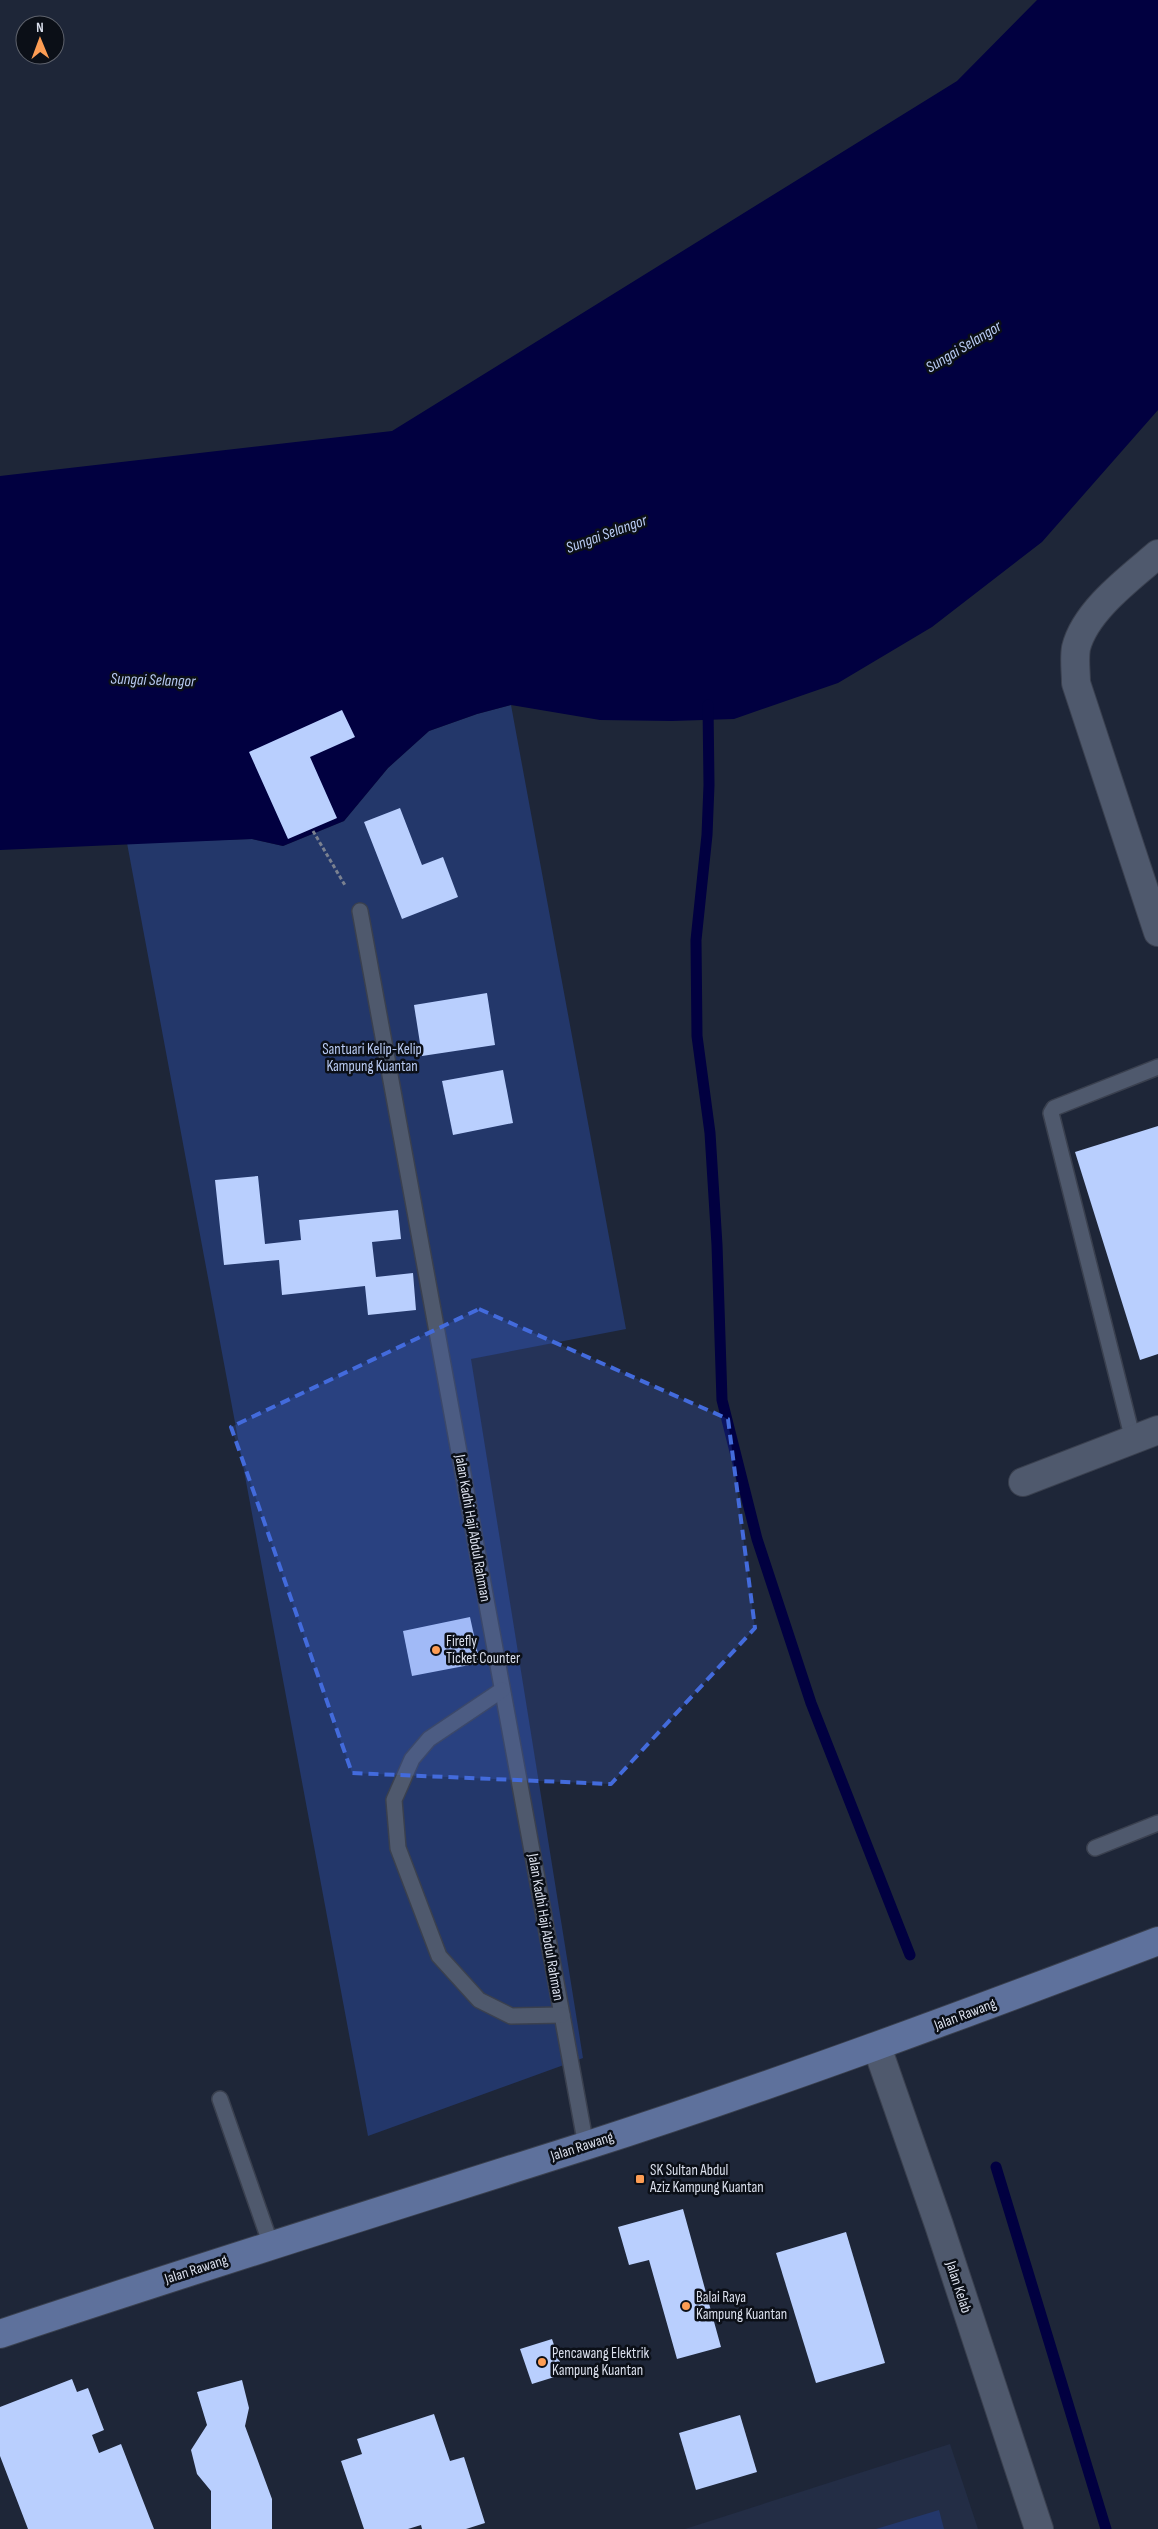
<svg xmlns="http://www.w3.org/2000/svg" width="1158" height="2529" font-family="'Sofia Sans Condensed',sans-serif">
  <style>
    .built { fill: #232d45 }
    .green { fill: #23376a }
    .water { fill: #010040 }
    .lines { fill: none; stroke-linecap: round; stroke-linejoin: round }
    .stream { stroke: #010040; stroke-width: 11 }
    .building { fill: #b9cffe }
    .service-casing { stroke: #3a404f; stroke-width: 18 }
    .minor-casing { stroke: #3a404f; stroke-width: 30 }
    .tertiary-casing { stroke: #3a404f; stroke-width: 30 }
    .primary-casing { stroke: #3a404f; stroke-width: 30 }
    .path { stroke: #7a8190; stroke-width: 3; stroke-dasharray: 4 2.5; stroke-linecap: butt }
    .service { stroke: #4f596d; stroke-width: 15 }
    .minor { stroke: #4f596d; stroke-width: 28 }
    .tertiary { stroke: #4f596d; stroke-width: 28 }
    .primary { stroke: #5e719c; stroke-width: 28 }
    .marked { fill: #436bdc; fill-opacity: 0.2; stroke: #436bdc; stroke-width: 4; stroke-dasharray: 10 6; stroke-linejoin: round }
    .poi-dot { fill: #fd9d54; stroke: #0b0f17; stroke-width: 2 }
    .labels { text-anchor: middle; stroke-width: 5; stroke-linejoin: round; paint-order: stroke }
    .park-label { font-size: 15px; fill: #b9cbf3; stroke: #0b0f17 }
    .street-label { font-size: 15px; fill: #dadfec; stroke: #0b0f17 }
    .poi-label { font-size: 15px; fill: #dadfec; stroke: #0b0f17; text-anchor: start }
    .water-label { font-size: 16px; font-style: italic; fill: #b9cbf3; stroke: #0b0f17 }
  </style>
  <rect width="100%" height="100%" fill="#1e2638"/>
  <polygon class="built" points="950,2444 978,2529 685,2529"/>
  <g class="green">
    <polygon points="511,705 626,1329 471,1359 583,2058 368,2136 127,843 252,839 283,846 344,821 388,768 429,731 477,714"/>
    <polygon points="939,2510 944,2529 876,2529"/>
  </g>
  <polygon class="water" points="1037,0 1158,0 1158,410 1042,542 932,627 838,683 734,719 672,721 600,720 511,705 477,714 429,731 388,768 344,821 283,846 252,839 0,850 0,476 392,431 957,81"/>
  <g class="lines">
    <g class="stream">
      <polyline points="708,705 709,785 707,835 696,940 697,1036 710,1133 717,1245 722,1400 757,1539 811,1703 910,1955"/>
      <polyline points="996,2167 1106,2529"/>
    </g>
  </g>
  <g class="building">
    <polygon points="342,710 355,737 310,757 337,818 288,839 249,752"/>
    <polygon points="400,808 422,865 443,857 458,897 402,919 364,822"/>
    <polygon points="487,993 495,1045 422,1056 414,1005"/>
    <polygon points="503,1070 513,1123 453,1135 442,1081"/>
    <polygon points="1158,1126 1158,1354 1140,1360 1075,1152"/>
    <polygon points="258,1176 265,1244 301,1240 299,1220 398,1210 401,1239 372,1242 376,1277 413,1273 416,1310 368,1315 365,1286 282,1295 279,1260 224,1265 215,1180"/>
    <polygon points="470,1617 480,1663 412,1676 403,1631"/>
    <polygon points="683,2209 721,2347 677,2359 649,2260 629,2265 618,2227"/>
    <polygon points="846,2232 885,2363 816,2383 776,2253"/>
    <polygon points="552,2339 564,2374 532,2384 520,2349"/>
    <polygon points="72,2379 77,2392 88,2388 104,2430 92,2435 99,2453 121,2444 154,2529 28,2529 0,2456 0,2407"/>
    <polygon points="242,2380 249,2408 245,2426 272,2499 272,2529 211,2529 211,2491 197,2474 191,2450 207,2425 197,2392"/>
    <polygon points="434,2414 450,2461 464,2457 485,2523 466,2529 422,2529 421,2525 408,2529 364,2529 341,2461 362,2454 357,2439"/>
    <polygon points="740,2415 757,2472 696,2490 679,2433"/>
  </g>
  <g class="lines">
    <g class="service-casing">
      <g id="service">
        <polyline points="360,911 586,2146"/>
        <polyline points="1133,1440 1051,1113 1054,1108 1158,1067"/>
        <polyline points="502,1690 429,1739 412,1759 394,1800 398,1848 439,1956 479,2000 511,2016 562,2015"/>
        <polyline points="1095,1848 1158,1823"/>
        <polyline points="220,2099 271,2245"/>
      </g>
    </g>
    <g class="minor-casing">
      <g id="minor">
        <path d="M1158,554C1130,578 1085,611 1076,648C1074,659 1076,672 1076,683L1158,932"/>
        <polyline points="1023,1482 1158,1430"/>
      </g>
    </g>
    <g class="tertiary-casing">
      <polyline id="tertiary" points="877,2047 939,2225 1039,2529"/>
    </g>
    <g class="primary-casing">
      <path id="primary" d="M0,2334C194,2269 390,2208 585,2146C778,2084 968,2013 1158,1941"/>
    </g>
    <polyline class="path" points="313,831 346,887"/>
    <use href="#service" class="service"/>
    <use href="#minor" class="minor"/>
    <use href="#tertiary" class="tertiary"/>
    <use href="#primary" class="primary"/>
  </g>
  <path class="marked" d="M479,1309L728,1419L755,1628L611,1784L352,1773L231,1427Z"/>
  <g class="poi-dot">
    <circle cx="436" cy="1650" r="5"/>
    <rect x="635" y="2174" width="10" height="10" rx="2.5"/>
    <circle cx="686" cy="2306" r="5"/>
    <circle cx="542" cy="2362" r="5"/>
  </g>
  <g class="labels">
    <g class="park-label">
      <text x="372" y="1054">Santuari Kelip-Kelip<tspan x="372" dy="17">Kampung Kuantan</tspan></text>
    </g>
    <g class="street-label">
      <text transform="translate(473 1528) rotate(80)" y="5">Jalan Kadhi Haji Abdul Rahman</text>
      <text transform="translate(546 1927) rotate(80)" y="5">Jalan Kadhi Haji Abdul Rahman</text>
      <text transform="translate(965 2014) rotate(-21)" y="5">Jalan Rawang</text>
      <text transform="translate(582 2146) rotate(-18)" y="5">Jalan Rawang</text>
      <text transform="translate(196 2269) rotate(-18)" y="5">Jalan Rawang</text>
      <text transform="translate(959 2287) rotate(72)" y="5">Jalan Kelab</text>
    </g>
    <g class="poi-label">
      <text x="446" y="1646">Firefly<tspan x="446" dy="17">Ticket Counter</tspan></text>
      <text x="650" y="2175">SK Sultan Abdul<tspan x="650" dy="17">Aziz Kampung Kuantan</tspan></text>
      <text x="696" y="2302">Balai Raya<tspan x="696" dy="17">Kampung Kuantan</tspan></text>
      <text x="552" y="2358">Pencawang Elektrik<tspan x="552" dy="17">Kampung Kuantan</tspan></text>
    </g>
    <g class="water-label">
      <text transform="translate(963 346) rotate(-31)" y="6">Sungai Selangor</text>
      <text transform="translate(606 533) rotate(-20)" y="6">Sungai Selangor</text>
      <text transform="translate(153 679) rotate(2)" y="6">Sungai Selangor</text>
    </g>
  </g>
  <g transform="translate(40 40) rotate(359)"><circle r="24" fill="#0b0f17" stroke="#5e626c"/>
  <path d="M0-4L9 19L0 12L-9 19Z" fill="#fd9d54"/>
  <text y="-8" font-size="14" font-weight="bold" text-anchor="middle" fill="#dadfec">N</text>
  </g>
</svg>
